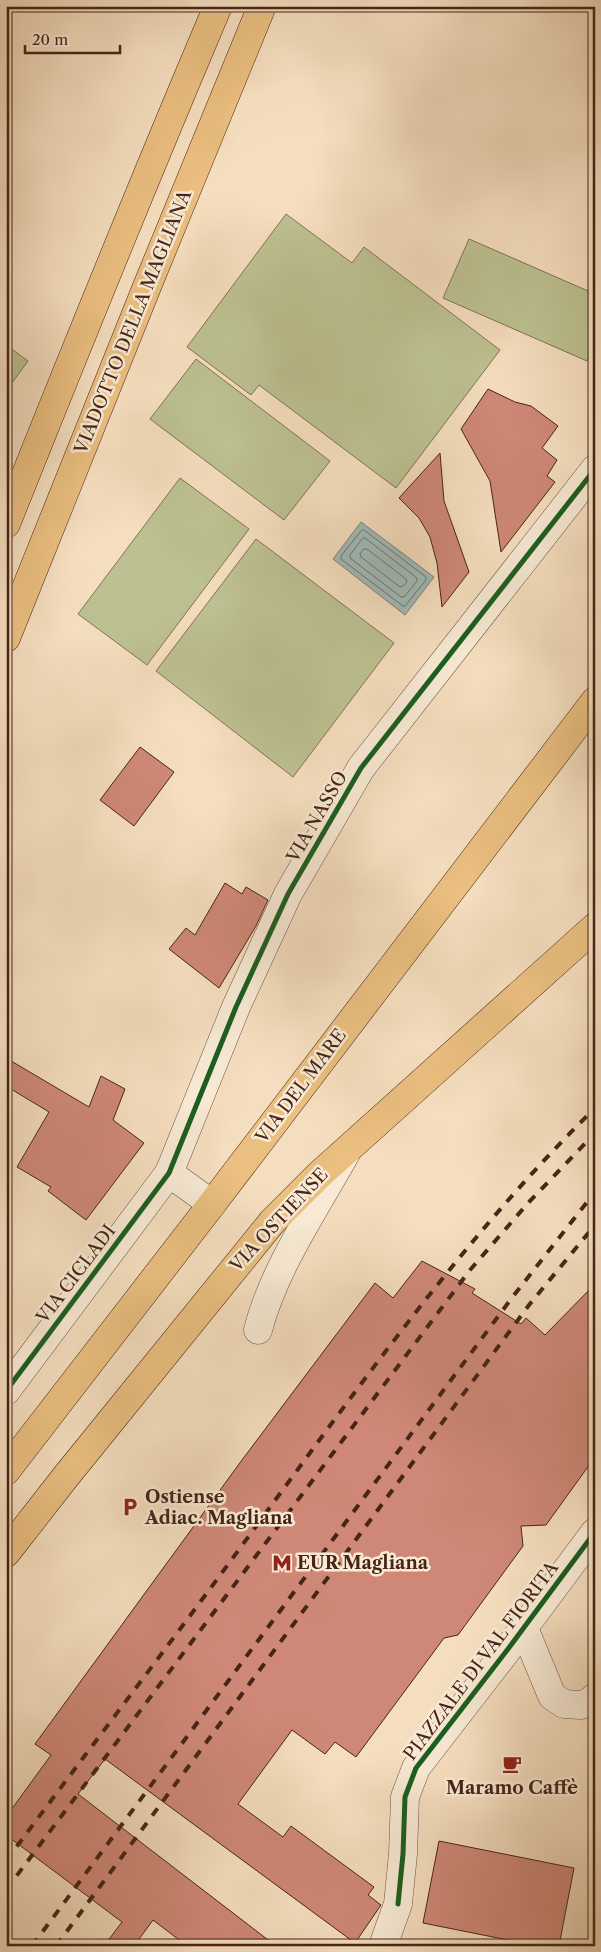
<svg xmlns="http://www.w3.org/2000/svg" width="601" height="1952" font-family="'Libre Caslon Text',serif">
  <style>
    .green { fill: #bdc191; stroke: #827254 }
    .water { fill: #9fbbba; stroke: #7b7f79 }
    .lines { fill: none; stroke-linecap: round; stroke-linejoin: round }
    .shore { stroke: #727068; stroke-width: 1 }
    .building { fill: #cf8877; stroke: #462417 }
    .minor-casing { stroke: #725241; stroke-width: 29 }
    .major-casing { stroke: #462417; stroke-width: 29 }
    .highway-casing { stroke: #462417; stroke-width: 29 }
    .minor { stroke: #f8ead5; stroke-width: 28 }
    .major { stroke: #eabf80; stroke-width: 28 }
    .highway { stroke: #eabf80; stroke-width: 28 }
    .rail { stroke: #462417; stroke-width: 4; stroke-dasharray: 9 9; stroke-linecap: butt }
    .cycleway-casing { stroke: #f8ead5; stroke-width: 8 }
    .cycleway { stroke: #1b5e20; stroke-width: 5 }
    .labels { text-anchor: middle; stroke-width: 5; stroke-linejoin: round; paint-order: stroke }
    .street-label { font-size: 18px; fill: #462417; stroke: #f8ead5 }
    .poi-label { font-size: 18px; font-weight: bold; fill: #462417; stroke: #f8ead5; text-anchor: start }
  </style>
  <rect width="100%" height="100%" fill="#f5debf"/>
  <filter id="stains"><feTurbulence type="fractalNoise" baseFrequency=".004" numOctaves="4"/><feColorMatrix values="0 0 0 0 .2 0 0 0 0 .09 0 0 0 0 .02 0 0 0 .5 -.17"/></filter>
  <radialGradient id="worn" r=".72"><stop offset=".6" stop-color="#630" stop-opacity="0"/><stop offset="1" stop-color="#630" stop-opacity=".3"/></radialGradient>
  <g class="green">
    <polygon points="286,214 352,263 364,247 500,350 396,488 259,385 251,395 187,347"/>
    <polygon points="469,239 595,294 595,343 587,361 443,298"/>
    <polygon points="6,345 28,361 6,391"/>
    <polygon points="196,359 330,461 284,520 150,419"/>
    <polygon points="180,478 249,529 147,665 78,614"/>
    <polygon points="256,539 394,643 293,777 156,671"/>
  </g>
  <polygon class="water" points="361,522 434,577 405,615 333,559"/>
  <g class="lines">
    <g class="shore">
      <polygon points="364,530 426,577 426,580 405,606 403,606 341,559 341,556 361,531"/>
      <polygon points="365,538 417,578 417,581 404,597 401,597 350,558 350,555 362,539"/>
      <polygon points="364,549 367,549 406,579 407,582 403,586 400,587 361,557 360,554"/>
    </g>
  </g>
  <g class="building">
    <polygon points="488,389 515,402 531,406 558,426 542,448 557,460 547,476 555,482 501,552 490,481 461,429"/>
    <polygon points="440,453 444,501 469,572 442,607 437,563 430,537 419,518 399,498"/>
    <polygon points="140,747 174,772 134,826 100,800"/>
    <polygon points="225,883 242,894 246,887 268,900 256,926 219,988 169,949 186,928 195,935"/>
    <polygon points="6,1058 89,1107 101,1076 125,1089 113,1120 144,1143 86,1220 48,1191 51,1187 17,1167 49,1112 6,1086"/>
    <polygon points="422,1261 475,1289 472,1293 521,1324 526,1318 545,1335 595,1284 595,1457 546,1525 521,1526 523,1546 458,1635 444,1638 356,1757 335,1742 325,1754 292,1730 238,1804 283,1837 291,1826 374,1887 368,1895 381,1905 355,1943 105,1759 78,1794 276,1946 187,1946 153,1920 134,1946 104,1946 122,1922 6,1835 6,1817 51,1755 35,1744 242,1460 375,1283 393,1298"/>
    <polygon points="439,1841 574,1868 559,1946 538,1946 423,1923"/>
  </g>
  <g class="lines">
    <g class="minor-casing">
      <g id="minor">
        <polyline points="169,1173 212,1204"/>
        <path d="M258,1330C274,1268 315,1209 346,1153"/>
        <polyline points="6,1391 169,1173 236,1007 288,894 361,768 595,469"/>
        <polyline points="524,1628 552,1696 564,1704 581,1705 589,1702 595,1697"/>
        <polyline points="383,1946 398,1904 403,1854 405,1797 416,1768 508,1649 595,1532"/>
      </g>
    </g>
    <g class="major-casing">
      <g id="major">
        <polyline points="6,1471 212,1204 595,701"/>
        <polyline points="6,1553 67,1475 272,1222 320,1174 595,927"/>
      </g>
    </g>
    <g class="highway-casing">
      <g id="highway">
        <path d="M6,524C75,351 145,178 218,6"/>
        <polyline points="6,638 146,289 262,6"/>
      </g>
    </g>
    <use href="#minor" class="minor"/>
    <use href="#major" class="major"/>
    <use href="#highway" class="highway"/>
    <g class="rail">
      <path d="M6,1861C92,1745 180,1631 265,1514C369,1373 469,1232 595,1108"/>
      <polyline points="6,1890 470,1270 529,1202 595,1133"/>
      <polyline points="32,1946 511,1299 595,1192"/>
      <polyline points="56,1946 529,1305 595,1225"/>
    </g>
    <g class="cycleway-casing">
      <g id="cycleway">
        <polyline points="6,1391 169,1173 236,1007 288,894 361,768 595,469"/>
        <polyline points="398,1904 403,1854 405,1797 416,1768 508,1649 595,1532"/>
      </g>
    </g>
    <use href="#cycleway" class="cycleway"/>
  </g>
  <defs>
    <g id="parking-bare" transform="scale(1.5)"><path d="M-3.5-5.5H1a3.5 3.5 0 0 1 0 7H-1V5.5H-3.5ZM-1-3.4V-.6H.8a1.4 1.4 0 0 0 0-2.8Z" fill="#8f2418" stroke="#f8ead5" stroke-width="2.5" paint-order="stroke"/></g>
    <g id="metro-bare" transform="scale(1.5)"><path d="M-5.5 5V-5H-3L0 0L3-5H5.5V5H3V-.5L0 4L-3-.5V5Z" fill="#8f2418" stroke="#f8ead5" stroke-width="2.5" paint-order="stroke"/></g>
    <g id="cafe-bare" transform="scale(1.5)"><path d="M-5.5-4.5H6V0H3Q3 3.5 0 3.5H-2.5Q-5.5 3.5-5.5 0ZM3-3.2v2h1.7v-2ZM-6 4.5H4V6H-6Z" fill="#8f2418" stroke="#f8ead5" stroke-width="2.5" paint-order="stroke"/></g>
  </defs>
  <g fill-rule="evenodd">
    <use href="#parking-bare" x="130" y="1507"/>
    <use href="#metro-bare" x="282" y="1563"/>
    <use href="#cafe-bare" x="512" y="1764"/>
  </g>
  <g class="labels">
    <g class="street-label">
      <text transform="translate(133 322) rotate(-68)" y="6">VIADOTTO DELLA MAGLIANA</text>
      <text transform="translate(317 817) rotate(-60)" y="6">VIA NASSO</text>
      <text transform="translate(301 1086) rotate(-53)" y="6">VIA DEL MARE</text>
      <text transform="translate(279 1220) rotate(-47)" y="6">VIA OSTIENSE</text>
      <text transform="translate(76 1274) rotate(-53)" y="6">VIA CICLADI</text>
      <text transform="translate(481 1661) rotate(-53)" y="6">PIAZZALE DI VAL FIORITA</text>
    </g>
    <g class="poi-label">
      <text x="145" y="1503">Ostiense<tspan x="145" dy="21">Adiac. Magliana</tspan></text>
      <text x="297" y="1569">EUR Magliana</text>
      <text x="512" y="1794" text-anchor="middle">Maramo Caffè</text>
    </g>
  </g>
  <rect width="601" height="1952" fill="none" stroke="#f5debf" stroke-width="25"/>
  <rect x="8" y="8" width="586" height="1937" fill="none" stroke="#462417" stroke-width="2.5"/>
  <rect x="12" y="12" width="576" height="1927" fill="none" stroke="#462417"/>
  <path d="M25 45v8h95v-8" fill="none" stroke="#462417" stroke-width="2.5"/>
  <text x="32" y="45" font-size="15" fill="#462417" stroke="#f8ead5" stroke-width="4" paint-order="stroke">20 m</text>
  <rect width="100%" height="100%" filter="url(#stains)"/>
  <rect width="100%" height="100%" fill="url(#worn)"/>
</svg>
